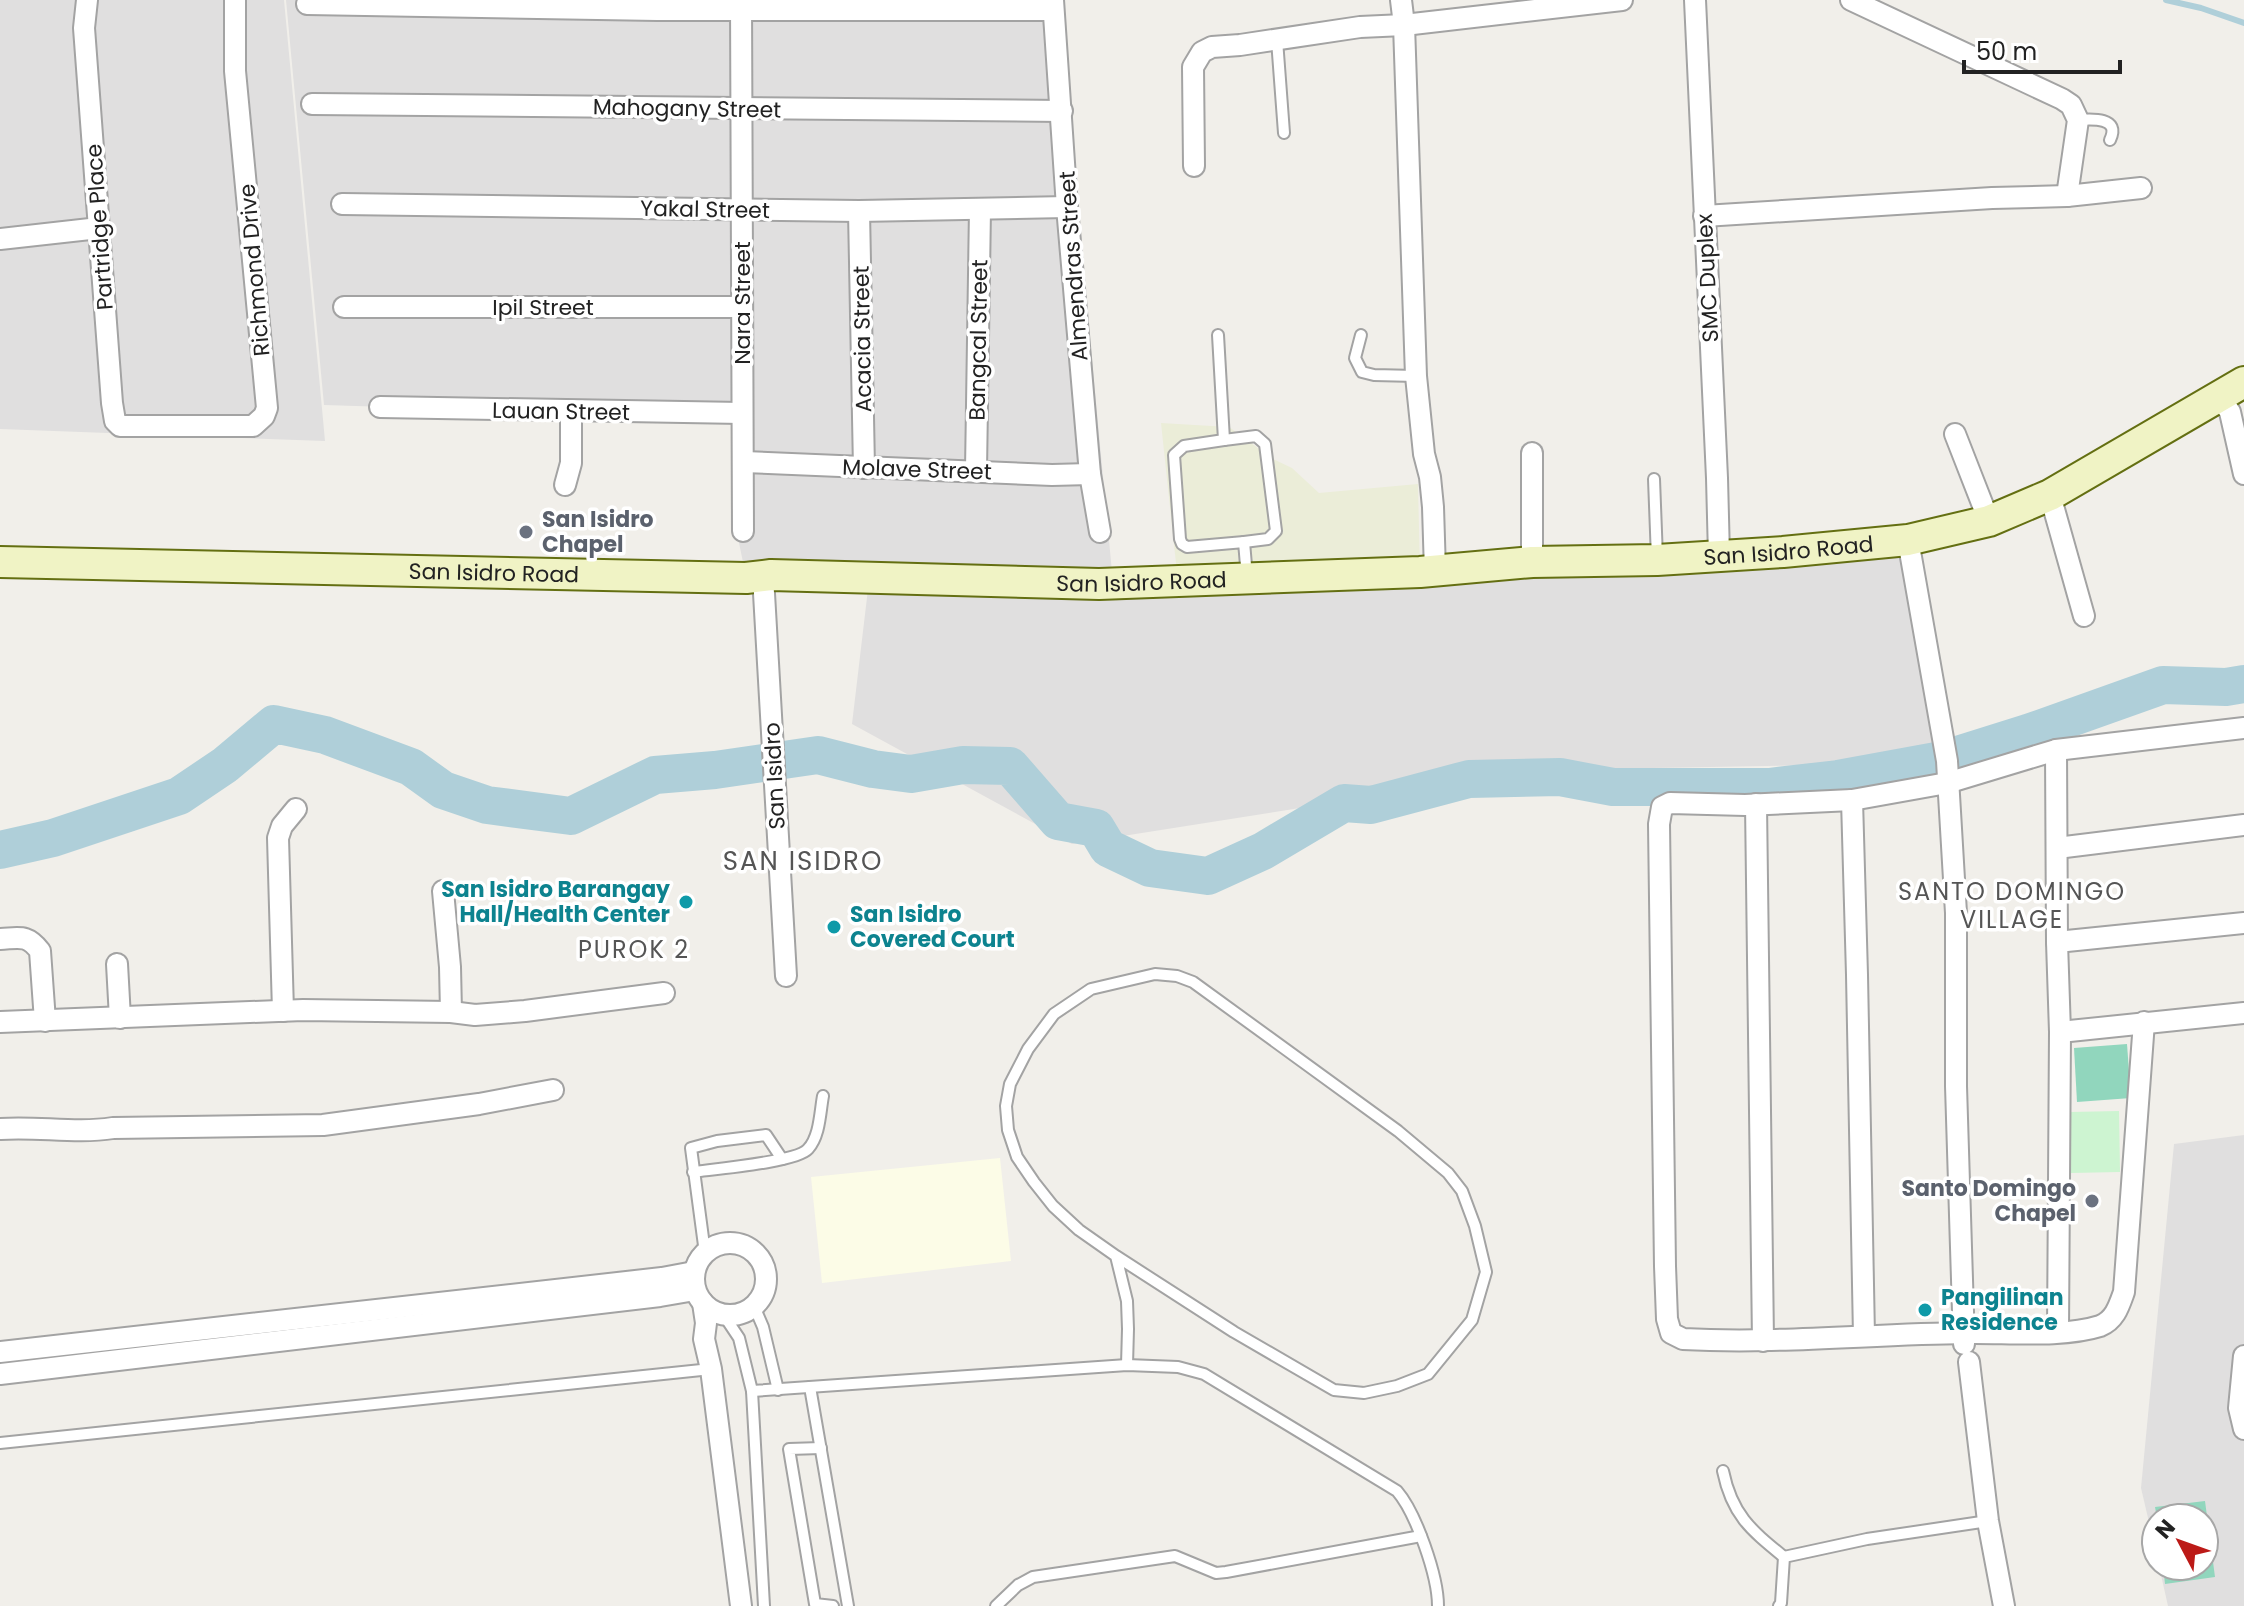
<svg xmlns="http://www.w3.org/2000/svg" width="2244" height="1606" font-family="Poppins,sans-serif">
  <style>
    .residential { fill: #e0dfdf }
    .education { fill: #fcfce7 }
    .farmland { fill: #ebedd8 }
    .park { fill: #cdf4d1 }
    .pitch { fill: #91d6bd }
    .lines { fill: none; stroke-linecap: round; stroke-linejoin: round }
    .stream { stroke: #afcfd9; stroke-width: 6 }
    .river { stroke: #afcfd9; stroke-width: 38 }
    .service-casing { stroke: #a3a3a3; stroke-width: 14 }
    .minor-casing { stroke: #a3a3a3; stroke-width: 24 }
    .secondary-casing { stroke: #646f12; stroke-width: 34 }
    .service { stroke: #fff; stroke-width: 10 }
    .minor { stroke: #fff; stroke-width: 20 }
    .secondary { stroke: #f0f3c5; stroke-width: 30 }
    .worship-dot { fill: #6b7280; stroke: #fff; stroke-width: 3 }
    .culture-dot { fill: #0f9aa8; stroke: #fff; stroke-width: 3 }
    .labels { text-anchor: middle; stroke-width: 7; stroke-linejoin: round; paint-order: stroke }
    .street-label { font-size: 22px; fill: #222; stroke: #fff }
    .worship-label { font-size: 22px; font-weight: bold; fill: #5b616d; stroke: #fff; text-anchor: start }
    .culture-label { font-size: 22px; font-weight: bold; fill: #0d838f; stroke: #fff; text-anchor: start }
    .neighbourhood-label { font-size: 24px; letter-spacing: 2px; fill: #555; stroke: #fff }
    .quarter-label { font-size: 26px; letter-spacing: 2px; fill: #555; stroke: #fff }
  </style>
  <rect width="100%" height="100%" fill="#f1efea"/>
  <g class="residential">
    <polygon points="0,0 284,0 325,441 0,429"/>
    <polygon points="286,0 1058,0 1112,572 1105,576 1918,533 1943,763 1540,770 1072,844 852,724 868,589 745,572 737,533 735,408 514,411 324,405"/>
    <polygon points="2244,1135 2244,1606 2168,1606 2159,1566 2204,1566 2204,1518 2156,1518 2156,1552 2141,1488 2174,1144"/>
  </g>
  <polygon class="education" points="1000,1158 1011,1261 822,1283 811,1177"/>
  <polygon class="farmland" points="1161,423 1229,427 1273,459 1292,468 1319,493 1418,484 1420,572 1178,582"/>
  <polygon class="park" points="2119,1111 2120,1172 2071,1173 2070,1112"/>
  <g class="pitch">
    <polygon points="2127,1044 2131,1098 2077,1102 2074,1048"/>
    <polygon points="2205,1501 2215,1577 2165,1584 2163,1566 2204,1566 2204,1518 2157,1518 2155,1507"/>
  </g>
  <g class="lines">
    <polyline class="stream" points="2166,0 2201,8 2244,23"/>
    <polyline class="river" points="0,850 53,838 179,796 225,765 274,724 325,735 411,767 443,790 487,805 571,816 655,775 715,770 818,755 873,769 911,774 963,765 1010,766 1058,821 1096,828 1108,848 1150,868 1208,876 1263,851 1344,803 1371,805 1469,779 1560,777 1613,787 1769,787 1838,779 1942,760 2028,733 2163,685 2226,687 2244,684"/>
    <g class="service-casing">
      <g id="service">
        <polyline points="1277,40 1284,133"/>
        <path d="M2078,120C2092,119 2121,117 2110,140"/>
        <polyline points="1218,335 1224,440 1184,446 1174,455 1180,539 1182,544 1187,547 1244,542 1247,577"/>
        <polyline points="1361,335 1355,358 1362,372 1374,375 1416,376"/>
        <polyline points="1224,440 1256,436 1265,444 1276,531 1268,539 1244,542"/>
        <polyline points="1654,479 1657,558"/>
        <path d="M693,1172C715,1169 797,1162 808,1149C820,1136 820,1112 823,1096"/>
        <polyline points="705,1253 691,1148 717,1141 766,1135 782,1159"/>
        <polyline points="1116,1256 1234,1332 1334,1390 1364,1393 1397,1386 1428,1374 1472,1320 1486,1272 1475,1226 1462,1191 1448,1173 1398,1131 1193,982 1177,976 1155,974 1091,989 1054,1014 1028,1049 1010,1084 1006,1106 1008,1130 1017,1157 1034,1182 1053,1206 1079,1230 1116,1256 1127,1301 1128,1329 1127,1365"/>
        <polyline points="754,1306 763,1327 778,1390"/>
        <polyline points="723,1314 739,1338 752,1391 764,1606"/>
        <polyline points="810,1387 848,1606"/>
        <path d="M752,1391L1127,1365L1178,1367L1204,1374L1397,1491C1416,1513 1438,1576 1438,1606"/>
        <polyline points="0,1443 711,1369"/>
        <polyline points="821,1448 789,1449 815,1604 833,1606"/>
        <path d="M1723,1471C1732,1515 1751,1530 1784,1557"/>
        <polyline points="996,1606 1018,1585 1033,1577 1175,1556 1216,1573 1226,1572 1421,1536"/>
        <polyline points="1779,1606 1781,1603 1784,1557 1867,1539 1988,1521"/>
      </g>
    </g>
    <g class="minor-casing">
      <g id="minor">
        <polyline points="87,0 84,28 112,403 115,421 120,426 253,426 264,416 267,408 235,71 235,0"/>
        <polyline points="741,0 743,531"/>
        <polyline points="1053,0 1067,207 1090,474 1100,532"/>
        <polyline points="1401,0 1404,25 1416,376 1424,454 1430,477 1433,507 1435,571"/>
        <polyline points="1695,0 1717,478 1719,556"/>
        <polyline points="1851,0 2062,99 2071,105 2078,120 2067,196"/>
        <polyline points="307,4 657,10 1053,10"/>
        <polyline points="312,104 1062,111"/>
        <polyline points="1194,166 1193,67 1202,52 1212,47 1240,45 1360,27 1404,25 1622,0"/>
        <polyline points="342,204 859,211 1067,207"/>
        <polyline points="859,211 864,468"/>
        <polyline points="1704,216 1992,198 2067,196 2141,188"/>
        <polyline points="0,239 99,228"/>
        <polyline points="344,307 741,307"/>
        <polyline points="2220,397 2230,412 2244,474"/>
        <polyline points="380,407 742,413"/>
        <polyline points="1955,434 1989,521"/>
        <polyline points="1532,453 1532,562"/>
        <polyline points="744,462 1052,475 1090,474"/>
        <polyline points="976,470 980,209"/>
        <polyline points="565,485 571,463 571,412"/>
        <polyline points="2050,495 2084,616"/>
        <polyline points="1908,540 1947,761 1956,913 1956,1086 1964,1344"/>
        <polyline points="763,576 786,976"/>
        <polyline points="2056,750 2057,942 2060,1032 2058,1332"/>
        <polyline points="1852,800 1857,975 1864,1336"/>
        <polyline points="1756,804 1763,1341"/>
        <polyline points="2057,848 2244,825"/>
        <polyline points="443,891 450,967 451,1012"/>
        <path d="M0,939C20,938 27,934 40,951L45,1021"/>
        <polyline points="2057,942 2244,923"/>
        <polyline points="117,964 120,1018"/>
        <polyline points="283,1011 278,838 282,826 296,809"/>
        <polyline points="0,1022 303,1010 451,1012 475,1015 525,1011 664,993"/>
        <path d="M2144,1022L2124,1292C2119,1306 2115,1320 2100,1326C2062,1338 2006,1332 1966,1333C1871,1334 1777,1344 1683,1339L1671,1333L1667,1319L1665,1266L1659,824L1662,807L1670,803L1745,805L1852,800L1947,783L2056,750L2244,728"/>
        <polyline points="2060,1032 2244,1013"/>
        <path d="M0,1129C38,1126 75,1134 113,1128L323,1125L479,1104L553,1090"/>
        <circle cx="730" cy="1279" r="36"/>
        <polyline points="703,1303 706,1323 704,1339 711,1369 741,1606"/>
        <polyline points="0,1352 662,1278 694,1272"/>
        <polyline points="2244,1356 2239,1408 2244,1429"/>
        <polyline points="1969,1362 1988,1521 2004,1606"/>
        <polyline points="0,1374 660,1296 695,1290"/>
      </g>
    </g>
    <g class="secondary-casing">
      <g id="secondary">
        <path id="s1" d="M0,562L746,578L771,575L1099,584L1420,572L1532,562L1657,560L1783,552L1908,540L1989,521L2050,495L2244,382"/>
      </g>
    </g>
    <use href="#service" class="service"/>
    <use href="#minor" class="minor"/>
    <use href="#secondary" class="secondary"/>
  </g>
  <g class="worship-dot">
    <circle cx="526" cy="532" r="8"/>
    <circle cx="2092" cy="1201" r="8"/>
  </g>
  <g class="culture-dot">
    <circle cx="686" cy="902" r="8"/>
    <circle cx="834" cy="927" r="8"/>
    <circle cx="1925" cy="1310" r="8"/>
  </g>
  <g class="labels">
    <g class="street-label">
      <text transform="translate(687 108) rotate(1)" y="8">Mahogany Street</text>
      <text transform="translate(705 209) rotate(1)" y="8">Yakal Street</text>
      <text transform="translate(99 227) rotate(-94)" y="8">Partridge Place</text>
      <text transform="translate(1073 266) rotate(-94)" y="8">Almendras Street</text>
      <text transform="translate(254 270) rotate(-95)" y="8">Richmond Drive</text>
      <text transform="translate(1707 278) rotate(-93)" y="8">SMC Duplex</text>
      <text transform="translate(742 303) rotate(-90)" y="8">Nara Street</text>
      <text x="543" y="315">Ipil Street</text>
      <text transform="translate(862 339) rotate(-91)" y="8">Acacia Street</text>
      <text transform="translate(978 340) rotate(-89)" y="8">Bangcal Street</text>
      <text transform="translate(561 411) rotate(1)" y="8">Lauan Street</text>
      <text transform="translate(917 469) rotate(2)" y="8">Molave Street</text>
      <text dy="8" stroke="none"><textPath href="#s1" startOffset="1790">San Isidro Road</textPath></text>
      <text dy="8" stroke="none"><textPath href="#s1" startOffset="494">San Isidro Road</textPath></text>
      <text dy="8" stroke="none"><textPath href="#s1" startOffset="1142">San Isidro Road</textPath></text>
      <text transform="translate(774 776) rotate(-93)" y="8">San Isidro</text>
    </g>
    <g class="worship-label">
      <text x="542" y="527">San Isidro<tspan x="542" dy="25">Chapel</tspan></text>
      <text x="2076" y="1196" text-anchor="end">Santo Domingo<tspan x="2076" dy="25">Chapel</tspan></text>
    </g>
    <g class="culture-label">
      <text x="670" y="897" text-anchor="end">San Isidro Barangay<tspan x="670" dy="25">Hall/Health Center</tspan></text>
      <text x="850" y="922">San Isidro<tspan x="850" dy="25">Covered Court</tspan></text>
      <text x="1941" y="1305">Pangilinan<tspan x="1941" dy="25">Residence</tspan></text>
    </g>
    <g class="neighbourhood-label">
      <text x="2012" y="900">SANTO DOMINGO<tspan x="2012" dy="28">VILLAGE</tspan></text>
      <text x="634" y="958">PUROK 2</text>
    </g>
    <g class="quarter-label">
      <text x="803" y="870">SAN ISIDRO</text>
    </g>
  </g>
  <g transform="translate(2180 1542) rotate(311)"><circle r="38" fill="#ffffff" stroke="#a7a7a7" stroke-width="2"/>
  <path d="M0-6L14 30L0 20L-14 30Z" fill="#bc1a17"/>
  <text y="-12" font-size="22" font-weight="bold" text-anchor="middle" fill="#222222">N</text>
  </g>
  <path d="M1964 60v12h156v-12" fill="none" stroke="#222222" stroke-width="4"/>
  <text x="1976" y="60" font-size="24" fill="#222222" stroke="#ffffff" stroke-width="6" paint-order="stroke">50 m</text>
</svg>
